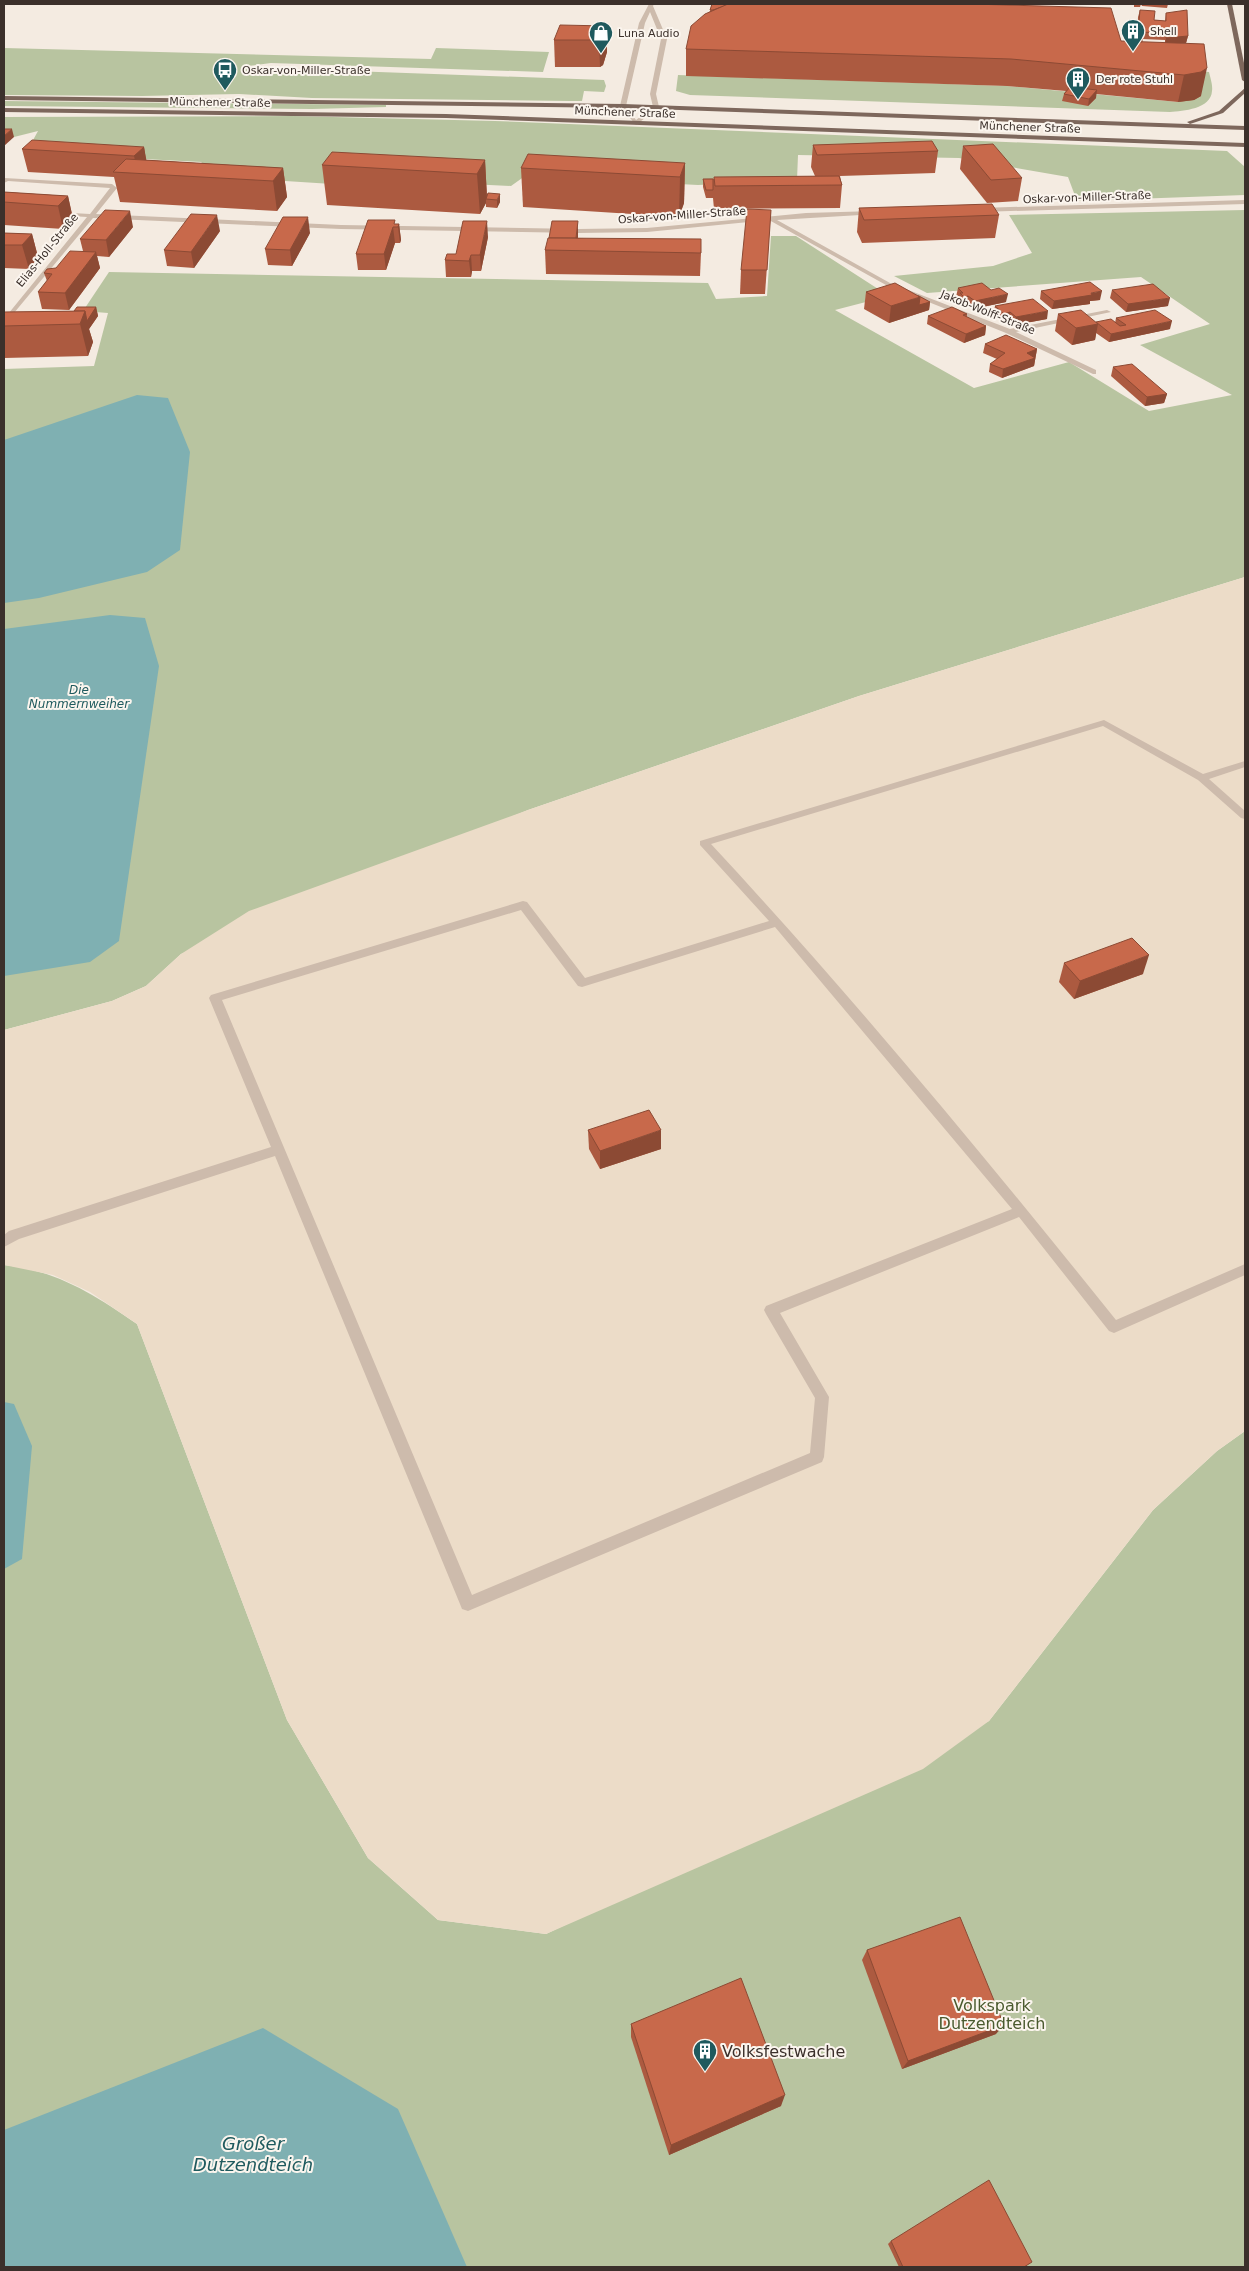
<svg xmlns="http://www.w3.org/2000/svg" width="1249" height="2271" font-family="'DejaVu Sans',sans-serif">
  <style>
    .green { fill: #b8c4a0 }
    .plaza { fill: #ecdcc8 }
    .water { fill: #7fb0b2 }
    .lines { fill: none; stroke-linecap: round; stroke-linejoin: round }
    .pedestrian { fill: #cdbbac; fill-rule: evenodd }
    .minor { fill: #cdbbac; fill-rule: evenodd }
    .primary { fill: #7d675c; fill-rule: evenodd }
    .wall { fill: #ac5a40; fill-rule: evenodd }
    .shaded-wall { fill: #8c4a34 }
    .building { fill: #c8694b; stroke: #8c4a34 }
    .labels { text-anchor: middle; stroke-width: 4; stroke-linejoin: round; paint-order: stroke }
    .far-poi-label { font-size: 11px; fill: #3b302b; stroke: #fbf5ee; text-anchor: start }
    .far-street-label { font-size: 11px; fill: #3b302b; stroke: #fbf5ee }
    .far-water-label { font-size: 12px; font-style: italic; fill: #1f5a5e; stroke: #fbf5ee }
    .near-park-label { font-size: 16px; fill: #4a5a2e; stroke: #fbf5ee }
    .near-poi-label { font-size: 16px; fill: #3b302b; stroke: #fbf5ee; text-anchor: start }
    .near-water-label { font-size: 18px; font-style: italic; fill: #1f5a5e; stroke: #fbf5ee }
  </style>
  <rect width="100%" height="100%" fill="#f4ebe1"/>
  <g class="green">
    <polygon points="4,48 431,59 436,48 549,52 543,72 271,63 241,67 604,80 606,86 604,92 584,91 582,101 571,101 312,98 239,94 142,96 4,95"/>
    <path d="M1198,71L1209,72C1210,77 1213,85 1212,91C1211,109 1183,111 1170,112L690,95L676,91L678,75L1007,86L1178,102Z"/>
    <polygon points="4,101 386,105 386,107 312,109 4,106"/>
    <polygon points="292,116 495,121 1227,151 1245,167 1245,195 1077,201 1068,177 959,158 798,155 797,180 698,185 525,176 511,186 345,178 332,184 190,175 202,162 26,153 38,131 14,137 4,136 4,117"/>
    <polygon points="1245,210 1245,577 859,696 528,810 181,954 146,986 112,1001 4,1030 4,369 94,366 108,313 83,311 109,272 708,283 716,299 767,296 771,236 796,236 889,296 835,310 974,388 1069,362 1149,411 1232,395 1140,345 1210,324 1141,277 927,293 894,276 993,266 1032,253 1009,215"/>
    <path d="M4,1265C58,1271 93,1294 137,1324L287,1720L368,1858L438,1920L546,1934L989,1721L1153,1510L1217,1451L1245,1431V2267H4Z"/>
  </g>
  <polygon class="plaza" points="1245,577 1245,1431 1217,1451 1153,1510 989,1721 923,1769 546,1934 438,1920 368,1858 287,1720 137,1324 90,1292 53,1275 4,1265 4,1030 112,1001 146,986 181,954 249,911 528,810 859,696"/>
  <g class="water">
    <polygon points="137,395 168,398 190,452 180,550 147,572 39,598 4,603 4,440"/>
    <polygon points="110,615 145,618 159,666 119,941 90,962 4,976 4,629"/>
    <polygon points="4,1402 14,1404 32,1446 22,1559 4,1569"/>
    <polygon points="263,2028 398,2109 467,2267 4,2267 4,2130"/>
  </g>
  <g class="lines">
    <path class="pedestrian" d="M1104,720L1203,774L1245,761V767L1209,779L1245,811V819L1241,818L1198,780L1103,726L711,844C853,997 986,1158 1116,1320L1245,1264V1275L1114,1333L1109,1331L1019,1217L780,1313L829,1397L824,1457L822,1462L468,1611L462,1609L460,1604L275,1156L19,1239L4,1247V1235L9,1231L271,1147L209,998L211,995L523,901L527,902L585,978L769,921L700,845V841ZM521,910L578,986L582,987L775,927L1012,1209L766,1306L764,1310L766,1314L815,1398L810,1453L472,1595L222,1000Z"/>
    <g class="minor">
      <path d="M649,4H654L653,6L667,39L656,94L659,107L636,125L620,106L639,23ZM650,12L661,39L650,94L653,107L636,120L626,106L645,23Z"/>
      <polygon points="4,178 112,184 117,188 96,214 341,225 578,229 647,228 806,213 875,211 877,214 777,220 890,283 1010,329 1107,310 1111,312 1016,332 1096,370 1096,374 1093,374 1006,333 886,285 769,220 647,232 578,233 341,229 93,218 4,325 4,319 87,217 56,215 54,212 90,214 110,188 8,181 4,183"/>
      <polygon points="1245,200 1245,204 980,212 977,210 980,208"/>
    </g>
    <g class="primary">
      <polygon points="1227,4 1232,4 1245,68 1245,82 1242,80"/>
      <polygon points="1245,88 1245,93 1223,113 1190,124 1187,122 1219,111"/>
      <polygon points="4,96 623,104 1245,126 1245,130 623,108 4,100"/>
      <polygon points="4,108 446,114 1245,143 1245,147 446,118 4,112"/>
    </g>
  </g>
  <g class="wall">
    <path d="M712,4L1126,42L1127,38L1137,39L1138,17L1140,10L1154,20L1165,21L1166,13L1188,36L1186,43H1178L1201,96L1194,100L1178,102L1096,94V98L1088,106L1062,101L1064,94L1066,91L1007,86L686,76V49L710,11ZM1142,39L1165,40V43L1142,42Z"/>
    <polygon points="1134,4 1141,4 1140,7 1134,7"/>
    <polygon points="1141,4 1168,4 1167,8 1142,6"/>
    <polygon points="607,26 607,52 603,65 600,67 555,67 554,40"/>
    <polygon points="813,145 938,151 935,173 840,176 842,185 840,208 714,209 713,198 706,198 703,187 703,179 815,176 811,167"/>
    <polygon points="963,146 1022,178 1018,201 987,203 960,169"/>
    <polygon points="144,147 146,160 283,168 287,197 277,211 120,202 114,177 28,172 22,149"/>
    <polygon points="485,160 487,196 488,193 500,202 497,208 486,207 486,203 480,214 327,205 322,165"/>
    <polygon points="685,163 684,203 679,217 523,207 521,168"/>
    <polygon points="4,192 68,196 73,219 63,229 4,225"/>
    <polygon points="859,208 999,215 995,238 862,243 857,232"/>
    <polygon points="771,210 765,294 740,294 741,270"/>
    <polygon points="396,224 399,224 401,240 400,243 395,243 386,270 358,270 356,254"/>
    <polygon points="133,227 109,257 97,256 100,268 69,310 42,309 38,292 47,281 44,273 56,268 83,251 80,239"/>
    <polygon points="220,231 194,268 167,266 164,250"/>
    <polygon points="4,233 32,234 38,257 29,269 4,268"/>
    <polygon points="310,233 292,266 268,265 265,249"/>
    <polygon points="488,237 481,271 472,271 471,277 446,277 445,260"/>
    <polygon points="578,238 701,253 700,276 546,274 545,250"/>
    <polygon points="958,288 1006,302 973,309 967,305 963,305 958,302 959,299 956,297"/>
    <polygon points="1112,290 1168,306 1126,312 1110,298"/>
    <polygon points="1041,291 1100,300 1090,301 1090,304 1052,309 1040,299"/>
    <polygon points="866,292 930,302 929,310 889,323 864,309"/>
    <polygon points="995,306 1047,319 1015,325 1009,321 1003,322 993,315"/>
    <polygon points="96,307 98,316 89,329 93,342 88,356 4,358 4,312 74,311"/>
    <polygon points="967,314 967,317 986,326 985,335 964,343 927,324 928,316"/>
    <polygon points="1058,314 1096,322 1115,323 1116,318 1170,329 1109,342 1096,333 1095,340 1072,345 1055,331"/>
    <polygon points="985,344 1037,349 1034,366 1002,378 989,372 990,364 997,359 983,353"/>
    <polygon points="1113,367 1167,394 1164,403 1145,406 1111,376"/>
    <polygon points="1064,963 1143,974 1074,999 1059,982"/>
    <polygon points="588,1130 661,1149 600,1169 589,1149"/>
    <polygon points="867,1950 996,2034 902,2069 862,1960"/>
    <polygon points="631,2024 781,2106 669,2155 631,2037"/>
    <polygon points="891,2241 1024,2267 899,2267 888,2244"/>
  </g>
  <g class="shaded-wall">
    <polygon points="607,26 607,52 603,65 600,67 599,40"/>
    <polygon points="1188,36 1186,43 1165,45 1166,38"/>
    <polygon points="1207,68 1201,96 1194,100 1178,102 1184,75"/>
    <polygon points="1097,90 1096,98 1088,106 1089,99"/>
    <polygon points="12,129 14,137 4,146 4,136"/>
    <polygon points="144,147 148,169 138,174 134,156"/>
    <polygon points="485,160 487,199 486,199 486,203 480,214 477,174"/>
    <polygon points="685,163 684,203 679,217 680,177"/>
    <polygon points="283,168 287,197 277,211 273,181"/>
    <polygon points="500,194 500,202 497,208 497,200"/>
    <polygon points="68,196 73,219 63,229 58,206"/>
    <polygon points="130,211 133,227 109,257 106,240"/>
    <polygon points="217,215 220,231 194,268 191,252"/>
    <polygon points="308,217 310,233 292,266 290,250"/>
    <polygon points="487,221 488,237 481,271 480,255"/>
    <polygon points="578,221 578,237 577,251 575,246"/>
    <polygon points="399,224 401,240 400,243 398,227"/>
    <polygon points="393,227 395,243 386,270 384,254"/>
    <polygon points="32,234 38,257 29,269 22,245"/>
    <polygon points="96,252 100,268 69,310 65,293"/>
    <polygon points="471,255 472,271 471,277 469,261"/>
    <polygon points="1102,291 1100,300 1090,301 1090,304 1052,309 1054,301"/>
    <polygon points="1008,294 1006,302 973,309 975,301"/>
    <polygon points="968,296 967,305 963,305 964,297"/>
    <polygon points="920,297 930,302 929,310 889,323 891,306"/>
    <polygon points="1170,298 1168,306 1126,312 1128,304"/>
    <polygon points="96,307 98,316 89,329 93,342 88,356 80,324 85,311"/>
    <polygon points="1048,311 1047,319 1015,325 1016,317"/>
    <polygon points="1010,312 1009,321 1003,322 1004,314"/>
    <polygon points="1172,321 1170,329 1109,342 1111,334"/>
    <polygon points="1098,324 1095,340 1072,345 1076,328"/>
    <polygon points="986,326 985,335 964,343 966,334"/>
    <polygon points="1037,349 1034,366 1002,378 1003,369 1027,353"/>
    <polygon points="1167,394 1164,403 1145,406 1147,397"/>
    <polygon points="1149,955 1143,974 1074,999 1080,981"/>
    <polygon points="661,1130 661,1149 600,1169 600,1151"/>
    <polygon points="1004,2025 996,2034 902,2069 908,2061"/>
    <polygon points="785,2095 781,2106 669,2155 671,2145"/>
  </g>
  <g class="building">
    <polygon points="712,4 730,4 713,10 710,10"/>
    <polygon points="728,4 971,4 1111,8 1121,41 1204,44 1207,68 1201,72 1184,75 1011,59 686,49 691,26 705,14"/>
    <polygon points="1140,10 1155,11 1154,20 1166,21 1166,13 1187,10 1188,36 1166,38 1166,33 1138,32"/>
    <polygon points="560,25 607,26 603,39 599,40 554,40"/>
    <polygon points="1127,38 1142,39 1142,42 1127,42"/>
    <polygon points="1070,87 1097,90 1089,99 1064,94"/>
    <polygon points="4,129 12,129 4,136"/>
    <polygon points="32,140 144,147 134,156 22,149"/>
    <polygon points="932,141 938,151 817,155 813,145"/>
    <polygon points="993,144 1022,178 991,180 963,146"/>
    <polygon points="332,152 485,160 477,174 322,165"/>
    <polygon points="528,154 685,163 680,177 521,168"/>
    <polygon points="126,159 283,168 273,181 113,172"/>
    <polygon points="839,176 842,185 715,186 714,177"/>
    <polygon points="703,179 713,179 713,190 706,190"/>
    <polygon points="4,192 68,196 58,206 4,202"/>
    <polygon points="488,193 500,194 497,200 486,199"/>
    <polygon points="992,204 999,215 864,220 859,208"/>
    <polygon points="747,209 771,210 767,270 741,270"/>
    <polygon points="105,210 130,211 106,240 80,239"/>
    <polygon points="191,214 217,215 191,252 164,250"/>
    <polygon points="283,217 308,217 290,250 265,249"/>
    <polygon points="368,220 395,220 394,224 399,224 398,227 393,227 384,254 356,254"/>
    <polygon points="463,221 487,221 480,255 471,255 469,261 445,260 447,254 456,254"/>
    <polygon points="552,221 578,221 576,238 549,238"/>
    <polygon points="4,233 32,234 22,245 4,245"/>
    <polygon points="548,238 701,239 701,253 545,250"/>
    <polygon points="70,251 96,252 65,293 38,292 52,274 44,273 47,269 56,268"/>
    <polygon points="1090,282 1102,291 1091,293 1092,295 1054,301 1041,291"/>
    <polygon points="895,283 920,297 891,306 866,292"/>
    <polygon points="982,283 991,290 999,288 1008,294 975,301 968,296 964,297 960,293 963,293 958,288"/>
    <polygon points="1153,284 1170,298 1128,304 1112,290"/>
    <polygon points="918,296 919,296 930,302 919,305 920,297"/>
    <polygon points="1033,299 1048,311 1016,317 1010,312 1004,314 995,306"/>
    <polygon points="77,307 96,307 87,321 85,311 74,311"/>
    <polygon points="952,307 967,314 963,315 986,326 966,334 928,316"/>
    <polygon points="1081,310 1098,324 1076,328 1058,314"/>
    <polygon points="1155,310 1172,321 1111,334 1096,322 1111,319 1120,326 1126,325 1116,318"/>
    <polygon points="85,311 80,324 4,326 4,312"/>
    <polygon points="1006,335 1037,349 1027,353 1035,358 1003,369 990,364 1005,353 985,344"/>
    <polygon points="1132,364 1167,394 1147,397 1113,367"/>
    <polygon points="1132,938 1149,955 1080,981 1064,963"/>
    <polygon points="649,1110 661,1130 600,1151 588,1130"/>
    <polygon points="960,1917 1004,2025 908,2061 867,1950"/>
    <polygon points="741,1978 785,2095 671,2145 631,2024"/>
    <polygon points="989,2180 1032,2262 1024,2267 903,2267 891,2241"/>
  </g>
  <defs>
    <g id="building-pin" transform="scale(1.25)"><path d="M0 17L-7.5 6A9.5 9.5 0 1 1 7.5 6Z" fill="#1f5a5e" stroke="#fbf5ee"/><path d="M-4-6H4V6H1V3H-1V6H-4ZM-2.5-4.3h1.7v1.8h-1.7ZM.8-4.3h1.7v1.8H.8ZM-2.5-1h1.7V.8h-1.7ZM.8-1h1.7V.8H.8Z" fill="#fff"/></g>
    <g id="shop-pin" transform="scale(1.25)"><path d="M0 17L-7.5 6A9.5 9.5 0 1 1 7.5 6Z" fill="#1f5a5e" stroke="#fbf5ee"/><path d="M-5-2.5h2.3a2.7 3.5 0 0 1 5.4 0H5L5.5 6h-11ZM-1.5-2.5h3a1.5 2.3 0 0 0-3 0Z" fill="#fff"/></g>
    <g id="bus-pin" transform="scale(1.25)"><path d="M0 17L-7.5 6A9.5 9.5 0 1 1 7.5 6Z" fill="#1f5a5e" stroke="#fbf5ee"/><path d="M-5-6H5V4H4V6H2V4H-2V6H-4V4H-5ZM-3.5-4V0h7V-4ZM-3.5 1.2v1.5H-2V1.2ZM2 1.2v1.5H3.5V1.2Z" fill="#fff"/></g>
  </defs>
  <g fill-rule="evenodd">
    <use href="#building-pin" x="1133" y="31"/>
    <use href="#shop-pin" x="601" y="33"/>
    <use href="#bus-pin" x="225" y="70"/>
    <use href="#building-pin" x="1078" y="79"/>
    <use href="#building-pin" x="705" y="2051"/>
  </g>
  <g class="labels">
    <g class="far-poi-label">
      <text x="1150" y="35">Shell</text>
      <text x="618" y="37">Luna Audio</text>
      <text x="242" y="74">Oskar-von-Miller-Straße</text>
      <text x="1096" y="83">Der rote Stuhl</text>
    </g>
    <g class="far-street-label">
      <text transform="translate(220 102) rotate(1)" y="4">Münchener Straße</text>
      <text transform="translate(625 112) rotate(2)" y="4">Münchener Straße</text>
      <text transform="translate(1030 127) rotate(2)" y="4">Münchener Straße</text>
      <text transform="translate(1087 197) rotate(-2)" y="4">Oskar-von-Miller-Straße</text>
      <text transform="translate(682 215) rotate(-4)" y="4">Oskar-von-Miller-Straße</text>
      <text transform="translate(47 250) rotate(-51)" y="4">Elias-Holl-Straße</text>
      <text transform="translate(988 312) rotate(22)" y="4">Jakob-Wolff-Straße</text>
    </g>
    <g class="far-water-label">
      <text x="79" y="694">Die<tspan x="79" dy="14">Nummernweiher</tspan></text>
    </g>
    <g class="near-park-label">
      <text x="992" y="2011">Volkspark<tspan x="992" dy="18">Dutzendteich</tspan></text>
    </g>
    <g class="near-poi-label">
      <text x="722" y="2057">Volksfestwache</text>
    </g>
    <g class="near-water-label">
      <text x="253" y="2150">Großer<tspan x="253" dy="21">Dutzendteich</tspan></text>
    </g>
  </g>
  <rect width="1249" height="2271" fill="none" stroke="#3b302b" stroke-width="10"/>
</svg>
